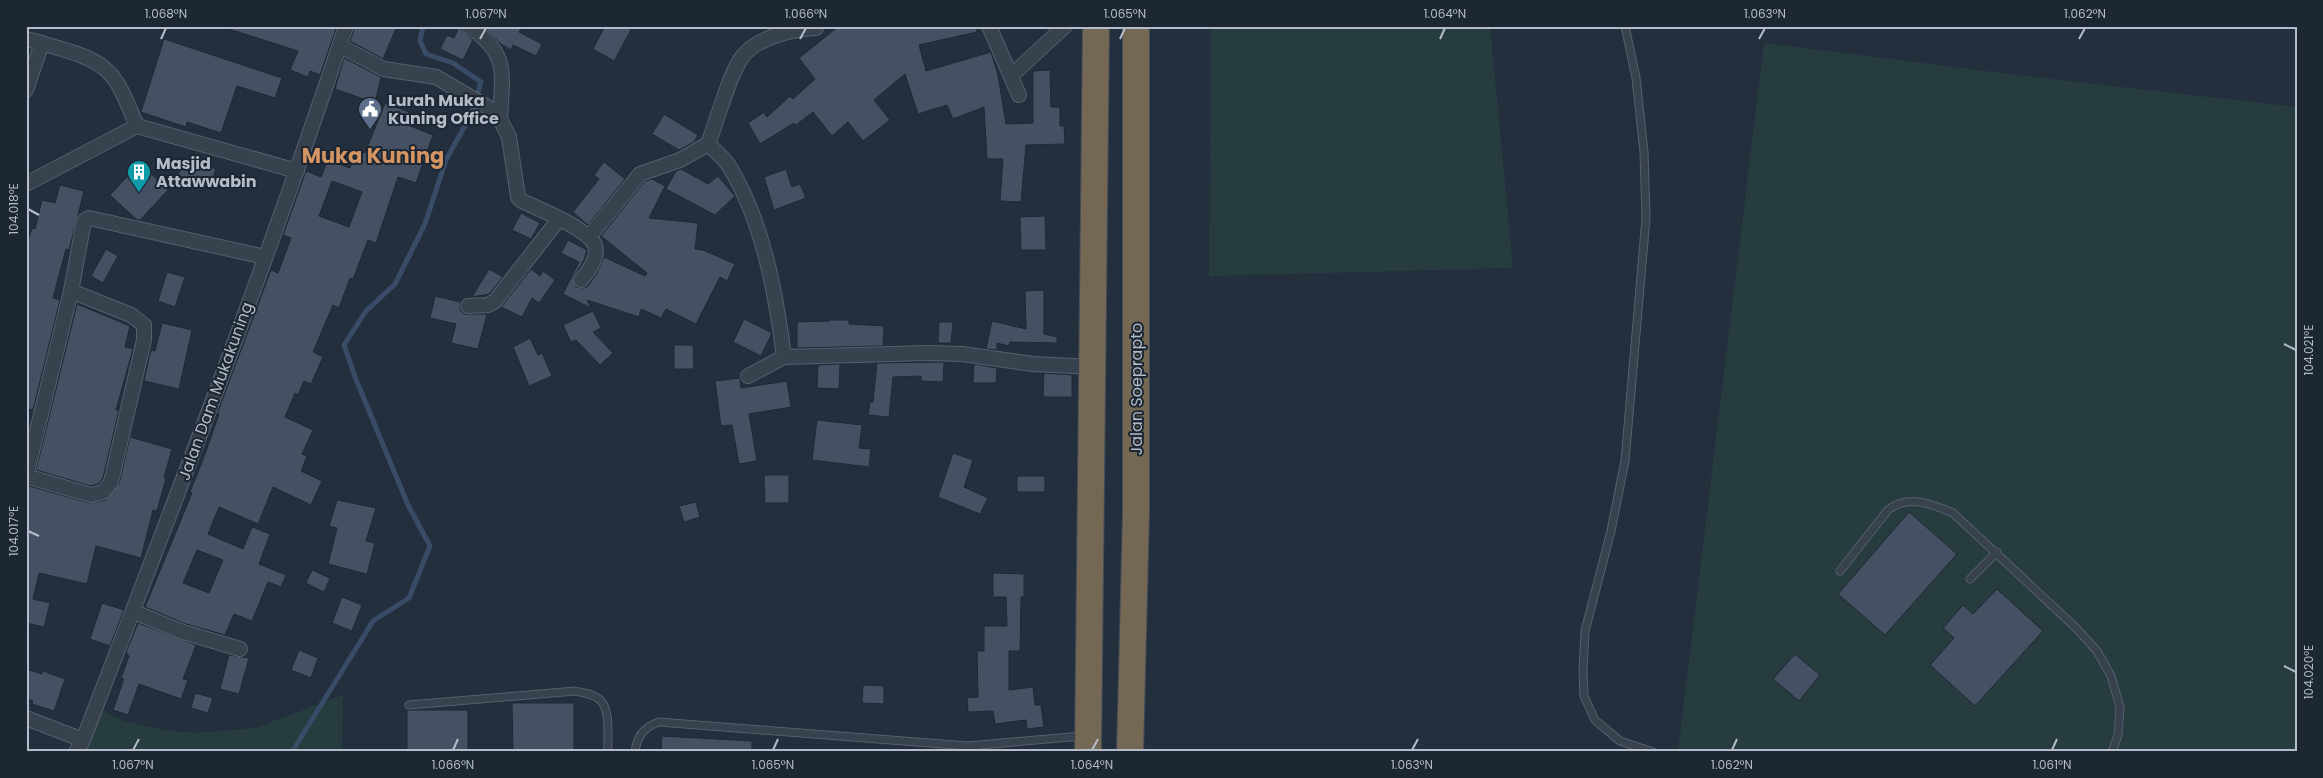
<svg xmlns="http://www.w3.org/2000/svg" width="2323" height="778" font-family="Poppins,sans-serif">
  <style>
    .green { fill: #263c3f }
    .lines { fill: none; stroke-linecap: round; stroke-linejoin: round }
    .stream { stroke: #394c67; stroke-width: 5 }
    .building { fill: #455162; stroke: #1f2835; fill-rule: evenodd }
    .lane-casing { stroke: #565f6c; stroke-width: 9 }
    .street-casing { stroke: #565f6c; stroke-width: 16 }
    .highway-casing { stroke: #434c59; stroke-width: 28 }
    .lane { stroke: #38414e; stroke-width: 7 }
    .street { stroke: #38414e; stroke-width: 14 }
    .highway { stroke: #746855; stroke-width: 26 }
    .ticks { fill: none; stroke: #b4bcc9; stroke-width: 2 }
    .labels { text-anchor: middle; stroke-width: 4; stroke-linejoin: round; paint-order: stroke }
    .poi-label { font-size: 16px; font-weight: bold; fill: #b4bcc9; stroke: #1d2633; text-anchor: start }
    .street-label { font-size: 16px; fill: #b4bcc9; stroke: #1d2633 }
    .district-label { font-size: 21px; font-weight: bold; fill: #d59563; stroke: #1d2633 }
    .neatline { fill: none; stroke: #b4bcc9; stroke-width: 2 }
    .ticks-label { font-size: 12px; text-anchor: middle; fill: #b4bcc9 }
  </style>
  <rect width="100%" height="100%" fill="#242f3e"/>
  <g class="green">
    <polygon points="1211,26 1490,26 1513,268 1209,276"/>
    <polygon points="1764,43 2017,75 2297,107 2297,752 1678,752"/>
    <polygon points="343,695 342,752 86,752 93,705 123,721 165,730 196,733 255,728"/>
  </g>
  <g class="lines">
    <polyline class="stream" points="292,752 373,621 409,598 430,546 408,505 355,377 344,345 366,311 395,284 425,224 446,160 471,115 481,82 453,63 426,54 420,41 423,26"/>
  </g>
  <g class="building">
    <polygon points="229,26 337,26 320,75 310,71 308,77 290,70 298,51 229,29"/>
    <polygon points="355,26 397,26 383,59 350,41"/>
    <polygon points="483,26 522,26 519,32 542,44 536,56 513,45 511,50 501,44"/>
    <polygon points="605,26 624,26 631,30 614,61 593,49"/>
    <polygon points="839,26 976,26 977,32 919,45 926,71 991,52 998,75 1006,124 1033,123 1033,71 1050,70 1051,107 1060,107 1060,126 1064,126 1065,144 1026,145 1021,202 1000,201 1003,159 987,159 984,107 953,119 947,105 918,114 905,74 874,100 890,120 863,141 848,122 832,136 813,112 796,125 794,123 760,144 748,123 764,112 767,117 790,96 793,99 815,79 799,58"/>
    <polygon points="459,27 473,40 463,60 440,49 447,35 454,38"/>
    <polygon points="164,39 282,78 275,98 237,86 221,133 187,122 186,127 141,112"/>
    <polygon points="344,58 381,77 375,103 335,89"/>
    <path d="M385,103L409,112L405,124L433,135L416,183L398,177L376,243L368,240L353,279L350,278L339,308L333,305L313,352L323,357L311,384L304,381L298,395L295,393L285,417L313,430L302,454L307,456L301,471L322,481L311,505L273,487L258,524L219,507L208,534L243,549L252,527L270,534L259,564L286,575L281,587L268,582L252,621L234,614L225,635L186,624L145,607L192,493L190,492L204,457L219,414H217L271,270L278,273L291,238L283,235L306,171L321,177L328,160L350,168L356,150L365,153ZM332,181L362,192L349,227L319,216ZM197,550L223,560L209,593L183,583Z"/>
    <polygon points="664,114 698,135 694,142 679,150 652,134"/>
    <polygon points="185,157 216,169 209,188 178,175"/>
    <polygon points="604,162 625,179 588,225 573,212 599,179 594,175"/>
    <polygon points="140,163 168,190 140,220 136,219 110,195"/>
    <polygon points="681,169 708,184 718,176 735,196 715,215 666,189 676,171"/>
    <polygon points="786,169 792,187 800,184 806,198 774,210 764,177"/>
    <polygon points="652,179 665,186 649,218 698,223 695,249 703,250 735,264 727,281 720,277 696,324 666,309 661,318 641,309 639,317 587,300 591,308 563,294 579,262 561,253 568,240 587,250 584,260 573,278 576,287 584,288 588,286 597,273 604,257 645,276 647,273 601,236 645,181"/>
    <polygon points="60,185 84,191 69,250 66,249 53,298 60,300 33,410 26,409 26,248 32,228 35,229 42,200 55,203"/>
    <polygon points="521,213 540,223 531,239 512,230"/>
    <polygon points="1045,216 1046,250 1021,250 1020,217"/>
    <polygon points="106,249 118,256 103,283 91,276"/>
    <polygon points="489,269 503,277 489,294 472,297"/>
    <polygon points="531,269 540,276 543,271 555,280 539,303 532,298 522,317 501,307"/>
    <polygon points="167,272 185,277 175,307 158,301"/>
    <polygon points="1044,290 1044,334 1057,337 1057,343 1010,342 1009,346 997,343 997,350 986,349 992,321 1026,329 1025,291"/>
    <polygon points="435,296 460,302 460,310 464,314 487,314 478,349 451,343 456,324 430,318"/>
    <polygon points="77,304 130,326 125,347 133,349 116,410 119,410 103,478 98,484 91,486 36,470"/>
    <polygon points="593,311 601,328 593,332 613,353 600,365 576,340 571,342 563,325"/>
    <polygon points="744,319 772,333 761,356 733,342"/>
    <polygon points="829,320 849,320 849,324 884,326 883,346 797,348 797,322 829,321"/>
    <polygon points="939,322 953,322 951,343 938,343"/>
    <polygon points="162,323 192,330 179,389 144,381 150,353 152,350 155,351"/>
    <polygon points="530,338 538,355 542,353 552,376 529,386 513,347"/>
    <polygon points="674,345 693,345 694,369 674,369"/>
    <polygon points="944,362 943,382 921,381 921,376 893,377 889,417 868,415 870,402 873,402 877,363"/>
    <polygon points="840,364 839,389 817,388 818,365"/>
    <polygon points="974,364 997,368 996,383 973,383"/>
    <polygon points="1044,373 1072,375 1072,397 1043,397"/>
    <polygon points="740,378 741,388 787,381 791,407 749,414 757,461 739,464 732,425 721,426 715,381"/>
    <polygon points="817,420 862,425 859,448 871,449 869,467 812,460"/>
    <polygon points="130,437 172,449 164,477 166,478 157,511 153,510 141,558 96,546 87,584 39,573 33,599 50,603 44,627 26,623 26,485 89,503 106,500 119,484"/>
    <polygon points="953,453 973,460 964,487 988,498 980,514 938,497"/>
    <polygon points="764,475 789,475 789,503 765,503"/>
    <rect x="1017" y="476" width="28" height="16"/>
    <polygon points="337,500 376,508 366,541 375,543 367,574 328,564 337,528 329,526"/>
    <polygon points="696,502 700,517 684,522 679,506"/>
    <polygon points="1909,512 1957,554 1885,635 1838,594"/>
    <polygon points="312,570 330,578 324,592 306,583"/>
    <polygon points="993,573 1024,574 1024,597 1021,597 1020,651 1009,651 1009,690 1033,687 1035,705 1041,705 1044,727 1027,729 1026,720 995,724 993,711 968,712 967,698 978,697 977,651 984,651 984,626 1007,626 1006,597 993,597"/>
    <polygon points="1997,589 2043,631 1975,706 1930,665 1954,638 1943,628 1963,605 1973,614"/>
    <polygon points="342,597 362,605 352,631 332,623"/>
    <polygon points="102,603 124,610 110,646 90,639"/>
    <polygon points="138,623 196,645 183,679 188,680 181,699 139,684 128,715 113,710 124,679 121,678 129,656 126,652"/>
    <polygon points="299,650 318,658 311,678 291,670"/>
    <polygon points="1795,654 1820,675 1799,701 1773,679"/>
    <polygon points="229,655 249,658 239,694 220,689"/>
    <polygon points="26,669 42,674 43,671 65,679 54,711 32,704 33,701 26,698"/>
    <polygon points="863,685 884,686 884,704 862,703"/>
    <polygon points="195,693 213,698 208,713 191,708"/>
    <polygon points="512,703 574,703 574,752 513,752"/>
    <rect x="407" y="710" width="61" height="42"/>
    <polygon points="662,736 752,741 752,752 661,752"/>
  </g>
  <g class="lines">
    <g class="lane-casing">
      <g id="lane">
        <polyline points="1625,26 1636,78 1644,152 1646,218 1625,461 1611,531 1585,631 1583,670 1584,696 1595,720 1620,741 1653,752"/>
        <path d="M1840,571L1888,510C1908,494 1932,504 1953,513L2075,627L2097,651L2111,676L2120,707L2118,735L2112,752"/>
        <polyline points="1970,579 1997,552"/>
        <path d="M409,705L575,691C583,693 595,694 601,701C611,712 607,738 608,752"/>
        <path d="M635,752C637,736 644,727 659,722L968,746L1082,736"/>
      </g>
    </g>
    <g class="street-casing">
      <g id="street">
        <path d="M469,26C510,55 502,73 500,119"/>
        <polyline points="989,26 1019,95"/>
        <polyline points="26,39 42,43 26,90"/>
        <path d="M42,43C62,50 87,54 104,68C121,81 128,107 137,126"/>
        <path d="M340,46L384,69L436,77L489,108L500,119L509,137L518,197L522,201C539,209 587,228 595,245C599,257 588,272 581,280"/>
        <polyline points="1011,76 1065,26"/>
        <path d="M708,144C715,151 724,158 729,166C763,221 776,294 784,357"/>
        <polyline points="26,184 137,126 297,171"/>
        <path d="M589,237L640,174L680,160L708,144C717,121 729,75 742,57C757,37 793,29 816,28"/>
        <polyline points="468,306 488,305 495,301 559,219"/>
        <polyline points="748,376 784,357 928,353 962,354 1033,364 1093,367"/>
        <polyline points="26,476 71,291 84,221 89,218 265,257"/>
        <polyline points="26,476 91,495 103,492 111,482 144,340 144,325 131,315 71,291"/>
        <polyline points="134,612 183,632 240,649"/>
        <polyline points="26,718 83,740"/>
        <path d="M76,752L83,740C174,504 266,267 346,26"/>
      </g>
    </g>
    <g class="highway-casing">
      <g id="highway">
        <polyline points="1088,752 1096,26"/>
        <polyline points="1130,752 1136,513 1136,26"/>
      </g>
    </g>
    <use href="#lane" class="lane"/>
    <use href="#street" class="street"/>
    <use href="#highway" class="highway"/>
  </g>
  <path class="ticks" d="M161,39L166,28M480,39L486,28M800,39L806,28M1120,39L1125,28M1440,39L1445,28M1759,39L1765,28M2079,39L2085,28M28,209L39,215M2284,344L2296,350M28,531L39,536M2284,666L2296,672M133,750L139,739M453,750L458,739M773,750L778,739M1092,750L1098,739M1412,750L1418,739M1732,750L1737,739M2052,750L2057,739"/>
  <defs>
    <g id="civic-pin" transform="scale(1.25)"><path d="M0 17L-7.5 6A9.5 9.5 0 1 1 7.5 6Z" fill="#5c6f8a" stroke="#1d2633"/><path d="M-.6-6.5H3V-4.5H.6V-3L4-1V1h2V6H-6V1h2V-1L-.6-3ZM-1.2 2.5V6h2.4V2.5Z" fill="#fff"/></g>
    <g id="building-pin" transform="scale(1.25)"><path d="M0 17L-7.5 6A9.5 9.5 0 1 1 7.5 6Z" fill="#0f9aa8" stroke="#1d2633"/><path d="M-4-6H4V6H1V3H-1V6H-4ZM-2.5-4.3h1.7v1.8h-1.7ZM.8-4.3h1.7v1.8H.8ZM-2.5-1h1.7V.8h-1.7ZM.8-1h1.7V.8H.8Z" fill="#fff"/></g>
  </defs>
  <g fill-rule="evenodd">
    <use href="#civic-pin" x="370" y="109"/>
    <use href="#building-pin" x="139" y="172"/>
  </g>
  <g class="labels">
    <g class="poi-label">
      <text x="388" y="106">Lurah Muka<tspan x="388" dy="18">Kuning Office</tspan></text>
      <text x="156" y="169">Masjid<tspan x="156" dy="18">Attawwabin</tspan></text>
    </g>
    <g class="street-label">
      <text transform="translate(1136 389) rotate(-90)" y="6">Jalan Soeprapto</text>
      <text transform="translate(215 391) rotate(-70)" y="6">Jalan Dam Mukakuning</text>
    </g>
    <g class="district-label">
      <text x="373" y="163">Muka Kuning</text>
    </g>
  </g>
  <rect width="2323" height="778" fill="none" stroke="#1d2633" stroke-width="55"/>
  <rect x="28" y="28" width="2268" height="722" class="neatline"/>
  <g class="ticks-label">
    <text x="166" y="18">1.068°N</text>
    <text x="486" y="18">1.067°N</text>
    <text x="806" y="18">1.066°N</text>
    <text x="1125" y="18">1.065°N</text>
    <text x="1445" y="18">1.064°N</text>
    <text x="1765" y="18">1.063°N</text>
    <text x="2085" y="18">1.062°N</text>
    <text transform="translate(14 209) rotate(-90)" y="4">104.018°E</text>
    <text transform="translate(2309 350) rotate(-90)" y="4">104.021°E</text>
    <text transform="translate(14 531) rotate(-90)" y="4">104.017°E</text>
    <text transform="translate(2309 672) rotate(-90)" y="4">104.020°E</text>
    <text x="133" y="769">1.067°N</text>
    <text x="453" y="769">1.066°N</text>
    <text x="773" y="769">1.065°N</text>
    <text x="1092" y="769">1.064°N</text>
    <text x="1412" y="769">1.063°N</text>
    <text x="1732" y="769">1.062°N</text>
    <text x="2052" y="769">1.061°N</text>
  </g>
</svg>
